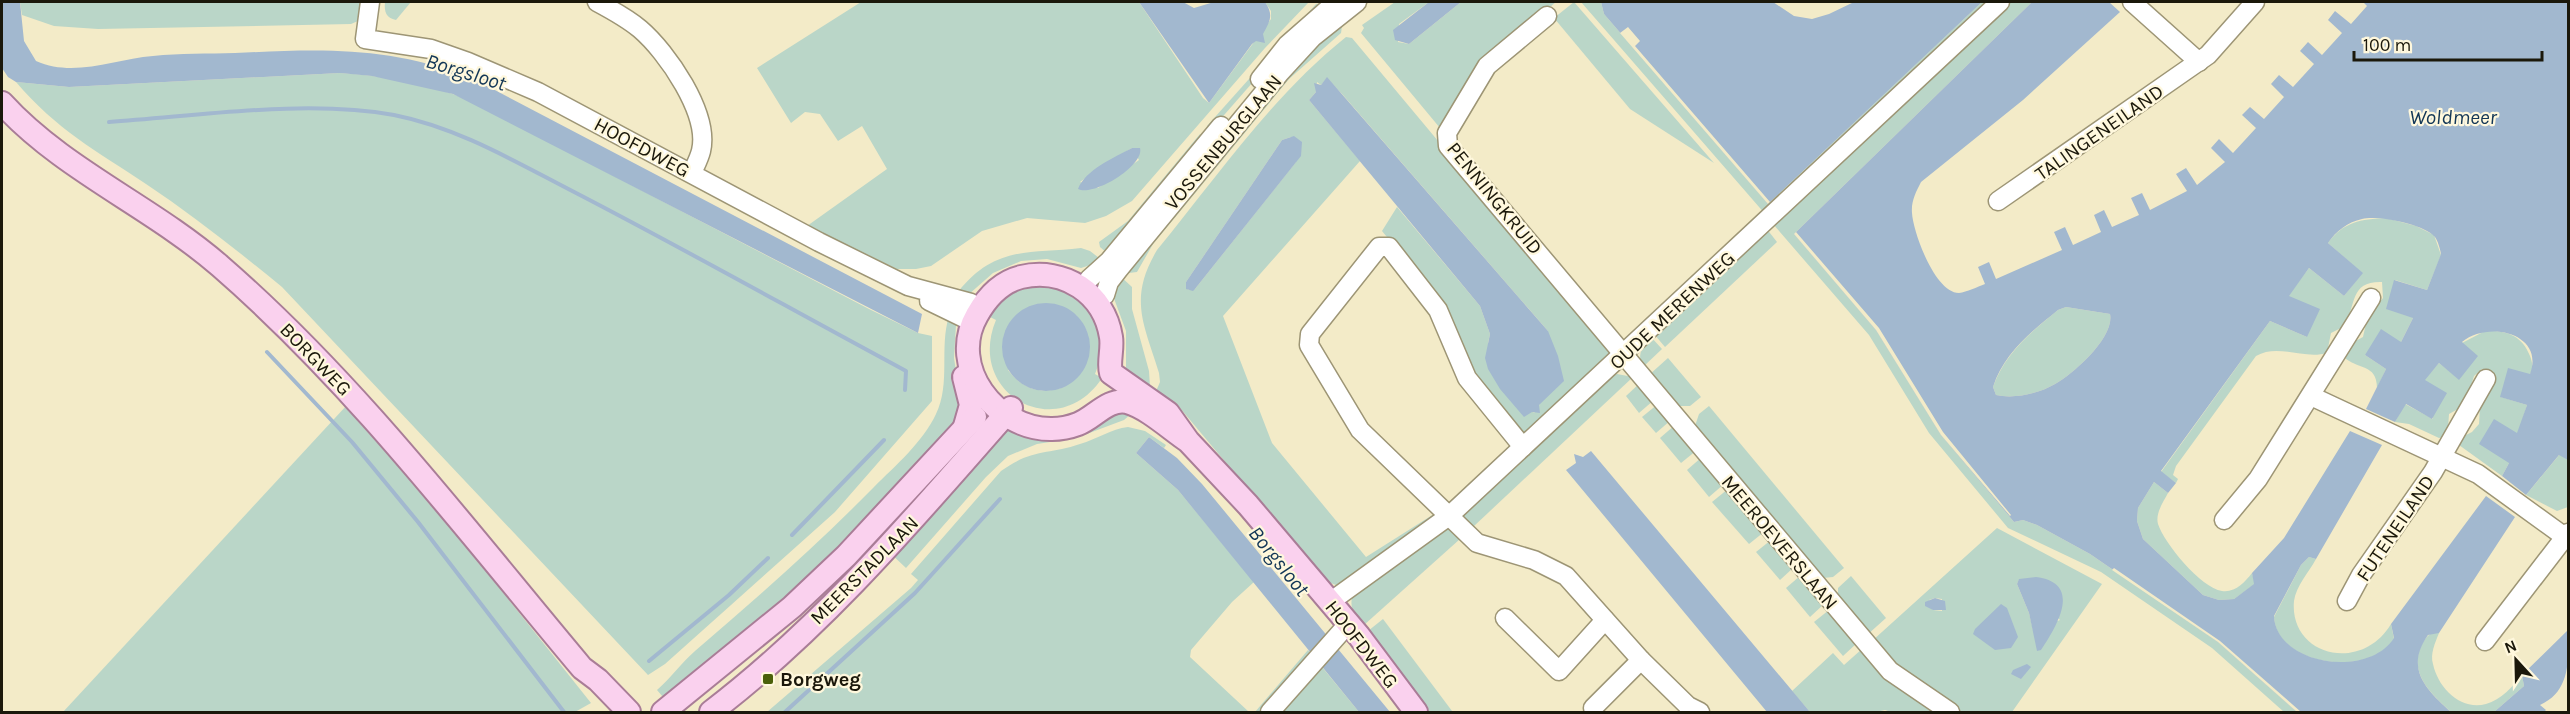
<svg xmlns="http://www.w3.org/2000/svg" width="2570" height="714" font-family="Karla,sans-serif">
  <style>
    .green { fill: #bad6c8; fill-rule: evenodd }
    .water { fill: #a2b8cf; fill-rule: evenodd }
    .pier { fill: #f3ebc8 }
    .lines { fill: none; stroke-linecap: round; stroke-linejoin: round }
    .stream { stroke: #a2b8cf; stroke-width: 4 }
    .minor-casing { stroke: #9d9575; stroke-width: 21 }
    .major-casing { stroke: #a97d97; stroke-width: 26 }
    .minor { stroke: #fff; stroke-width: 18 }
    .major { stroke: #fad1ee; stroke-width: 22 }
    .poi-dot { fill: #4a6009; stroke: #fff8dd; stroke-width: 2 }
    .labels { text-anchor: middle; stroke-width: 4.5; stroke-linejoin: round; paint-order: stroke }
    .street-label { font-size: 20px; fill: #1b180b; stroke: #fff8dd }
    .poi-label { font-size: 20px; font-weight: bold; fill: #1b180b; stroke: #fff8dd; text-anchor: start }
    .water-label { font-size: 21px; font-style: italic; fill: #123656; stroke: #fff8dd }
  </style>
  <rect width="100%" height="100%" fill="#f3ebc8"/>
  <g class="green">
    <polygon points="20,2 364,2 358,21 351,24 98,29 54,26 22,15"/>
    <path d="M385,2H411L396,20C386,18 384,12 385,2Z"/>
    <path d="M861,2H1139L1203,98L1209,103L1271,19V11L1265,2H1309L1265,48L1132,201L1106,216L1085,223L1027,218L982,231L931,266L916,269H897L807,226L887,169L862,126L838,141L820,114L805,112L791,123L757,68ZM1132,148L1139,160L1098,188L1080,182L1108,162Z"/>
    <polygon points="1395,2 1429,2 1399,24 1398,42 1409,44 1461,2 1556,2 1496,51 1440,128 1361,33 1364,28 1362,25"/>
    <polygon points="1574,2 1714,163 1630,109 1554,18"/>
    <polygon points="1581,2 1601,2 1604,14 1768,204 1982,2 1991,2 1766,215"/>
    <polygon points="2009,2 2032,2 1794,234 1876,330 1941,435 2014,522 2023,520 2037,525 2090,554 2218,642 2297,712 2284,712 2212,648 2101,572 2008,528 1929,433 1869,335 1773,224 1809,187"/>
    <polygon points="1322,3 1211,130 1207,126 1316,4"/>
    <polygon points="1338,22 1342,26 1341,33 1289,79 1153,244 1137,272 1129,273 1127,270 1286,73"/>
    <path d="M1346,37L1352,38L1612,349L1609,362L1525,435L1474,380L1436,297L1382,231L1397,207L1480,306L1490,334L1488,343L1534,413L1539,406L1548,331L1343,95L1327,78L1321,85L1317,82L1316,92L1309,100L1360,161L1223,316L1272,443L1366,557L1434,514L1436,515L1359,572L1336,585L1325,581L1175,402L1169,408L1154,396L1160,382L1159,373C1144,324 1128,299 1157,250C1217,177 1272,96 1346,37ZM1291,137L1296,162L1195,289L1189,290L1186,288V282L1282,140Z"/>
    <path d="M340,73C383,76 428,83 468,100L869,309L918,333L932,336V401L835,512L665,664L648,675L282,287C238,251 194,216 146,184C95,150 57,130 16,82L69,87Z"/>
    <polygon points="1200,134 1204,138 1107,253 1100,247 1099,242 1128,221"/>
    <path d="M2386,218L2416,226L2434,235L2441,255L2427,290L2395,280L2413,318L2401,342L2365,355L2386,369L2377,388C2377,363 2357,370 2344,357L2350,344L2363,337L2367,319L2383,298L2382,282C2350,281 2356,304 2345,326L2331,333L2327,353C2304,360 2278,343 2256,356L2176,466L2173,475L2178,479L2176,483L2161,472L2270,321L2307,337L2288,296L2309,268L2344,296L2362,273L2328,243C2343,222 2361,219 2386,218Z"/>
    <polygon points="1766,228 1777,242 1665,347 1654,334"/>
    <path d="M1081,248L1090,251L1103,261L1081,268L1047,259L1021,261L993,273L968,295L958,292C995,245 1030,254 1081,248Z"/>
    <polygon points="1119,275 1132,287 1132,309 1149,371 1150,387 1126,373 1126,331 1112,293"/>
    <path d="M1038,284C1048,286 1062,286 1070,292C1098,310 1108,343 1095,374L1102,378C1058,445 965,394 996,320L988,316C1003,294 1012,289 1038,284ZM1076,315L1087,331L1064,387C1042,395 1022,389 1008,370Z"/>
    <path d="M2066,307L2110,314C2115,337 2073,374 2055,384C2038,394 2014,399 1996,395L1993,387C2005,353 2031,332 2058,310Z"/>
    <path d="M949,316L956,325L954,358L963,415L872,523L668,703L657,690C671,678 681,663 695,651C757,598 817,545 874,487C895,466 923,442 936,414C951,383 939,348 949,316Z"/>
    <path d="M2485,331C2506,330 2522,335 2530,356C2532,361 2534,369 2530,374C2524,383 2509,390 2501,397L2527,405L2509,463L2502,476L2459,445L2464,436L2472,432L2479,424L2480,406L2492,374L2482,369L2474,376L2465,405L2449,414L2448,428L2443,437L2439,438L2409,424L2395,422L2405,404L2433,419L2424,380L2439,363L2459,379L2462,343Z"/>
    <path d="M1651,337L1662,349L1643,367C1636,354 1643,346 1651,337Z"/>
    <polygon points="1668,358 1701,397 1690,406 1675,406 1649,375"/>
    <polygon points="1617,374 1633,377 1473,527 1462,519 1467,510 1607,378"/>
    <polygon points="1640,383 1654,400 1639,413 1626,396"/>
    <polygon points="1658,404 1671,420 1656,433 1642,417"/>
    <polygon points="347,405 447,522 591,703 575,712 63,712"/>
    <polygon points="1709,406 1844,568 1833,577 1823,578 1695,426 1699,414"/>
    <polygon points="1113,409 1131,414 1124,420 1076,438 1037,444 1008,456 986,477 906,568 888,551 1003,429"/>
    <polygon points="1675,425 1697,450 1681,463 1660,438"/>
    <path d="M1128,427L1145,431L1166,445L1164,448L1149,437L1136,453L1178,490L1254,582L1232,602L1191,650L1190,657L1249,712H767L911,588L918,580L911,574L1001,471C1033,448 1048,455 1080,444C1097,439 1111,429 1128,427Z"/>
    <polygon points="2560,454 2568,460 2568,507 2557,511 2526,495"/>
    <polygon points="1702,457 1724,484 1709,497 1687,470"/>
    <path d="M2154,482L2168,493C2164,501 2155,513 2158,524C2164,543 2201,588 2222,591C2235,593 2245,582 2252,573L2255,584L2234,599L2219,600L2203,595L2143,539L2137,521L2138,508Z"/>
    <polygon points="1728,489 1764,532 1749,544 1712,502"/>
    <path d="M1451,527L1460,534V539L1364,625C1353,613 1348,607 1354,591Z"/>
    <path d="M1997,528L2102,584L2012,712H1960L1892,666L1872,641ZM2019,580L2060,620L2033,630L2029,613L2017,584ZM1935,598L1942,599V611L1933,610L1929,600Z"/>
    <polygon points="1771,540 1793,568 1780,580 1756,552"/>
    <path d="M2309,557L2316,559C2309,572 2296,586 2294,601C2289,656 2361,674 2391,624L2394,639C2368,679 2276,665 2274,617L2301,565Z"/>
    <polygon points="1800,576 1824,604 1810,617 1786,588"/>
    <polygon points="1851,576 1886,618 1867,635 1838,598 1838,588"/>
    <polygon points="1829,610 1857,643 1843,656 1814,622"/>
    <polygon points="1383,619 1452,711 1452,712 1426,712 1368,631"/>
    <path d="M2432,633H2439C2435,643 2430,654 2433,664C2438,688 2461,711 2486,704C2501,700 2513,686 2522,675L2524,686L2494,712H2451C2433,695 2410,676 2420,648C2423,642 2426,636 2432,633Z"/>
    <polygon points="1862,649 1937,712 1891,712 1885,710 1876,712 1810,712 1792,691 1833,653 1844,665"/>
    <polygon points="1308,650 1359,712 1255,712"/>
  </g>
  <g class="water">
    <path d="M2,2H20L24,41L36,61C74,78 115,59 153,56C180,53 208,54 235,53C324,49 385,46 470,77L922,314L918,333L453,94L372,76L340,73L69,87L16,82L8,77L2,68Z"/>
    <path d="M1139,2H1183L1194,8L1214,2H1265C1274,15 1270,21 1263,34L1265,43L1256,41L1252,44L1209,103Z"/>
    <polygon points="1429,2 1461,2 1409,44 1395,40 1393,30"/>
    <polygon points="1601,2 1773,2 1794,16 1812,19 1829,14 1854,2 1982,2 1768,204 1604,14"/>
    <path d="M2032,2H2109L2120,12L2023,100L1921,182C1916,192 1911,201 1912,213C1913,232 1935,293 1959,293C1967,292 1977,287 1985,284L1978,267L1989,262L1996,279L2062,250L2054,232L2065,227L2073,245L2101,232L2094,215L2104,210L2112,227L2139,215L2131,198L2142,193L2150,210L2187,191L2176,174L2186,168L2197,185L2225,162L2211,148L2219,139L2233,153L2256,128L2242,115L2250,107L2264,119L2284,97L2271,84L2279,75L2293,87L2314,64L2300,51L2308,42L2322,55L2342,33L2328,20L2335,11L2351,24L2367,6L2363,2H2568V460L2559,455L2526,495L2502,476L2509,463L2479,444L2494,419L2517,433L2527,405L2500,397L2508,368L2530,374C2545,334 2489,320 2462,342L2478,356L2459,380L2439,363L2425,380L2447,393L2432,419L2406,404L2395,422L2366,409L2386,369L2365,355L2381,329L2401,342L2413,318L2386,309L2394,280L2427,290L2441,254C2440,249 2438,241 2435,237C2424,224 2378,215 2362,219C2348,222 2336,231 2328,243L2363,273L2344,296L2309,268L2289,296L2320,309L2307,337L2270,321L2161,471L2176,483L2168,493L2154,482L2138,508L2137,521L2143,539L2203,595L2219,600L2234,599L2254,584L2252,573L2284,538L2350,431L2382,445L2316,559L2309,557L2301,565L2274,616C2276,665 2368,679 2394,638L2391,624L2486,496L2515,517L2439,633L2428,635C2404,669 2427,690 2451,712H2297L2218,642L2090,554L2037,525L2023,520L2014,522L1941,435L1876,330L1794,234ZM2066,307L2110,314C2115,337 2073,374 2055,384C2038,394 2014,399 1996,395L1993,387C2004,353 2031,332 2058,310Z"/>
    <polygon points="1327,77 1548,331 1558,356 1564,381 1539,405 1540,413 1532,412 1524,417 1500,389 1488,369 1485,358 1490,334 1480,306 1309,100 1316,92 1314,83 1321,85"/>
    <polygon points="1294,136 1302,142 1301,156 1195,289 1193,291 1186,289 1186,282 1282,140"/>
    <path d="M1132,148H1140C1145,165 1094,197 1078,189C1085,170 1115,157 1132,148Z"/>
    <circle cx="1046" cy="347" r="44"/>
    <polygon points="1149,437 1177,458 1202,484 1390,712 1359,712 1178,490 1136,453"/>
    <polygon points="1591,451 1810,712 1767,712 1566,470 1576,463 1574,454 1583,457"/>
    <path d="M2036,577C2084,583 2056,627 2041,650L2037,651L2029,613L2017,584L2019,579Z"/>
    <polygon points="1935,598 1945,601 1946,610 1933,610 1925,606 1925,602"/>
    <polygon points="2001,604 2007,608 2018,637 2011,648 1995,650 1973,634 1975,629"/>
    <path d="M2568,630C2569,661 2570,692 2540,705L2546,710L2544,712H2494L2524,686L2522,675Z"/>
    <polygon points="2027,664 2031,667 2021,679 2011,674 2013,670"/>
  </g>
  <g class="pier">
    <polygon points="1628,27 1640,41 1635,46 1770,202 1768,204 1620,33"/>
    <polygon points="1796,232 1879,328 1943,432 2011,515 2010,516 1941,435 1876,330 1794,234"/>
    <polygon points="2114,568 2220,641 2301,712 2297,712 2218,642 2112,570"/>
  </g>
  <g class="lines">
    <g class="stream">
      <path d="M109,122C199,116 306,99 394,115C460,128 519,164 578,194C688,251 796,312 906,371L905,390"/>
      <polyline points="267,352 352,442 418,522 564,712"/>
      <polyline points="792,535 884,440"/>
      <polyline points="649,661 729,595 768,558"/>
      <polyline points="785,712 915,593 1000,499"/>
    </g>
    <g class="minor-casing">
      <g id="minor">
        <polyline points="370,2 365,39 431,49 468,62 538,92 819,242 908,286 971,303"/>
        <path d="M597,2C612,10 627,18 640,29C667,52 710,114 701,151C699,159 695,166 692,173"/>
        <polyline points="2132,2 2199,62"/>
        <polyline points="1547,16 1487,66 1447,133 1448,146 1890,671 1950,712"/>
        <polyline points="1260,79 1287,45 1336,2"/>
        <polyline points="1998,201 2208,55 2255,2"/>
        <polyline points="1089,279 1109,261 1221,126"/>
        <polyline points="1105,295 1109,282 1119,269 1279,74 1313,37 1357,2"/>
        <polyline points="929,301 964,318"/>
        <polyline points="2311,396 2478,474 2565,537"/>
        <polyline points="1523,447 1467,378 1438,310 1389,247 1379,247 1310,334 1309,345 1360,430 1477,543 1534,560 1566,576 1641,660 1688,706 1700,712"/>
        <polyline points="2224,520 2258,479 2371,298"/>
        <polyline points="2347,601 2361,575 2433,472 2486,379"/>
        <polyline points="1330,602 1449,516 2000,2"/>
        <polyline points="1505,618 1559,671 1605,620"/>
        <polyline points="2485,641 2568,533"/>
        <polyline points="1593,708 1641,660"/>
        <polyline points="1270,712 1348,624"/>
      </g>
    </g>
    <g class="major-casing">
      <g id="major">
        <path d="M2,103C63,170 151,206 220,266C356,384 466,530 582,668L598,680L629,712"/>
        <polyline points="964,377 971,405 965,426"/>
        <path d="M1188,441C1170,429 1148,408 1127,402C1108,398 1094,418 1078,424C1070,427 1061,429 1052,429C996,430 947,367 977,315C987,297 1001,282 1021,277C1064,267 1104,293 1111,337C1113,349 1108,363 1111,373L1168,413L1188,441L1248,505L1359,636L1416,712"/>
        <polyline points="663,712 792,607 846,556 975,417"/>
        <path d="M711,712C824,626 917,515 1011,408"/>
      </g>
    </g>
    <use href="#minor" class="minor"/>
    <use href="#major" class="major"/>
  </g>
  <rect class="poi-dot" x="762" y="673" width="12" height="12" rx="3"/>
  <g class="labels">
    <g class="street-label">
      <text transform="translate(2099 132) rotate(-35)" y="7">TALINGENEILAND</text>
      <text transform="translate(1223 142) rotate(-50)" y="7">VOSSENBURGLAAN</text>
      <text transform="translate(642 147) rotate(28)" y="7">HOOFDWEG</text>
      <text transform="translate(1495 198) rotate(51)" y="7">PENNINGKRUID</text>
      <text transform="translate(1672 310) rotate(-43)" y="7">OUDE MERENWEG</text>
      <text transform="translate(316 359) rotate(46)" y="7">BORGWEG</text>
      <text transform="translate(2395 528) rotate(-56)" y="7">FUTENEILAND</text>
      <text transform="translate(1780 542) rotate(50)" y="7">MEEROEVERSLAAN</text>
      <text transform="translate(864 570) rotate(-45)" y="7">MEERSTADLAAN</text>
      <text transform="translate(1362 644) rotate(52)" y="7">HOOFDWEG</text>
    </g>
    <g class="poi-label">
      <text x="780" y="686">Borgweg</text>
    </g>
    <g class="water-label">
      <text transform="translate(466 72) rotate(17)" y="7">Borgsloot</text>
      <text x="2453" y="124">Woldmeer</text>
      <text transform="translate(1279 561) rotate(51)" y="7">Borgsloot</text>
    </g>
  </g>
  <rect width="2570" height="714" fill="none" stroke="#1b180b" stroke-width="6"/>
  <g transform="translate(2516 660) rotate(338)" stroke="#fff8dd" stroke-width="4.5" paint-order="stroke">
  <path d="M0-4.5L10 22L0 15L-10 22Z" fill="#1b180b"/>
  <text y="-9" font-size="16" font-weight="bold" text-anchor="middle" fill="#1b180b">N</text>
  </g>
  <path d="M2354 51v9h188v-9" fill="none" stroke="#1b180b" stroke-width="3"/>
  <text x="2363" y="51" font-size="18" fill="#1b180b" stroke="#fff8dd" stroke-width="4.5" paint-order="stroke">100 m</text>
</svg>
